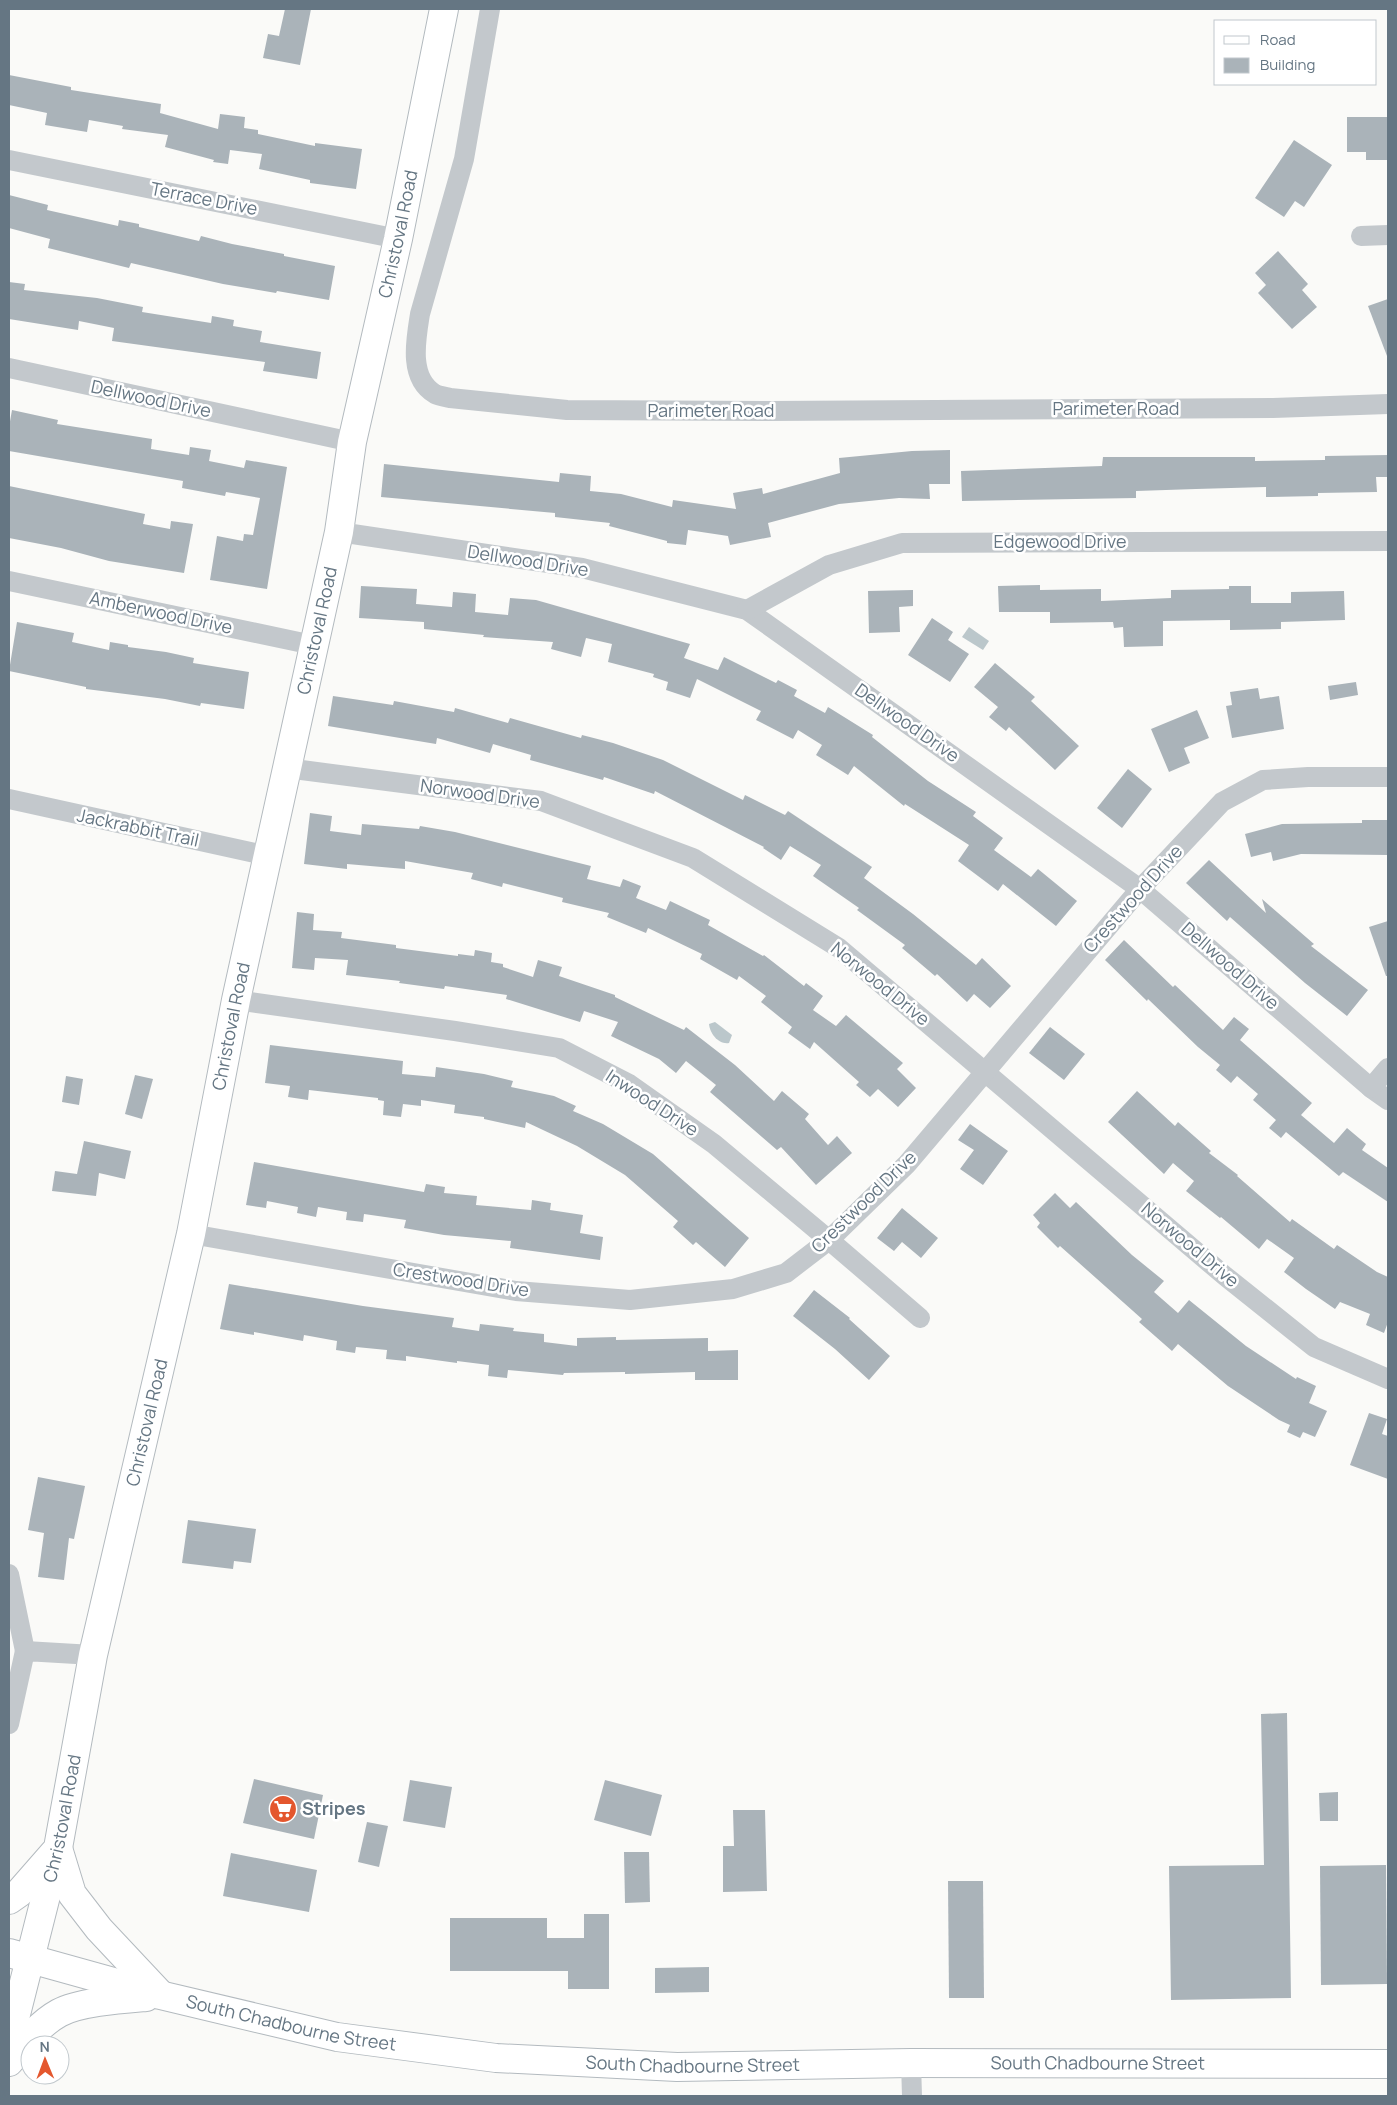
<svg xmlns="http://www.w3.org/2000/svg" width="1397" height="2105" font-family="Manrope,sans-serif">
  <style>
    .water { fill: #bbc7cb }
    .building { fill: #aab3b9 }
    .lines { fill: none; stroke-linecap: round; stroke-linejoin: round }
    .secondary-casing { stroke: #b3babf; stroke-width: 30 }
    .street { stroke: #c3c8cc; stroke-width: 20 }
    .secondary { stroke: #fff; stroke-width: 28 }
    .labels { text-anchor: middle; stroke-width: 5; stroke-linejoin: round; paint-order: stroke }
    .street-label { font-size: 18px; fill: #657683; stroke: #fff }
    .poi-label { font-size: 18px; font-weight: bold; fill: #657683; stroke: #fff; text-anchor: start }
  </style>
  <rect width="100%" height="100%" fill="#fafaf8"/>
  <g class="water">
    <polygon points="969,627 989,641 983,650 962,637"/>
    <path d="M715,1022L732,1035L729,1043C719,1045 710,1034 709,1024Z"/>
  </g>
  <g class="building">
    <polygon points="285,9 311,9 300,65 263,58 268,34 279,36"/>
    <polygon points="9,75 71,87 71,90 161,104 160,113 218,129 220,114 245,117 244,128 258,130 258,134 315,146 315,143 362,149 356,189 310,183 310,180 259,169 262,154 230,150 228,164 213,162 214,160 165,147 168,135 122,129 123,126 89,120 87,132 45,125 47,113 9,105"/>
    <polygon points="1347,117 1388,117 1388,160 1366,160 1366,152 1347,152"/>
    <polygon points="1294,140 1332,165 1304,207 1295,201 1284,217 1255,198"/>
    <polygon points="9,195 48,205 47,210 118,226 119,220 139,224 139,227 199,241 201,236 232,244 284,254 284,256 335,266 329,300 277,291 276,293 223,284 131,263 129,268 48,248 50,239 9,228"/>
    <polygon points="1278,251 1308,284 1302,290 1317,307 1292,329 1258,293 1266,285 1255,273"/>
    <polygon points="9,282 25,284 24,290 97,298 143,307 142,312 211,323 212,316 234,320 233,326 262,331 260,342 321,352 317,379 263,371 265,362 112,341 114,328 79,321 78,330 9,319"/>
    <polygon points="1388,299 1388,356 1387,356 1368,306"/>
    <polygon points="12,410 58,420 57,424 152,439 151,449 189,455 190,447 211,450 209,461 244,468 246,460 287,467 267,589 210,580 217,536 243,541 244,534 253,535 260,498 226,492 225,496 182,488 183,481 9,451 9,427"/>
    <polygon points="950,450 950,484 929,484 930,499 899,498 839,504 768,523 771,537 730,545 728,536 688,530 686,545 667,543 667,541 609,526 610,523 555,517 555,513 381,497 384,464 559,482 560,473 591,476 590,491 621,494 672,507 673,500 736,509 733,493 762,488 763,494 840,473 839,458 912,451"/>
    <polygon points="1388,455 1388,477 1376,477 1377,492 1318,493 1318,496 1266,497 1266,487 1196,489 1136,491 1136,498 962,501 961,471 1102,466 1103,457 1255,457 1255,461 1325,460 1325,456"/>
    <polygon points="9,486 145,514 143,524 170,529 171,521 193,524 184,573 109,561 61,548 9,538"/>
    <polygon points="1040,585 1040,590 1101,589 1101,601 1171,598 1171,590 1229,589 1229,586 1251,586 1251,603 1291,603 1291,592 1344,591 1345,620 1281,622 1281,629 1230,630 1230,620 1163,621 1163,646 1124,647 1123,627 1114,628 1113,622 1050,623 1050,612 999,612 998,586"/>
    <polygon points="361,586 417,589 416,604 452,607 453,592 476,594 475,612 508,615 510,598 536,600 690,644 684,658 718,670 724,657 776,683 778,680 797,690 794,696 825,713 828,707 873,735 872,737 928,781 976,812 973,816 1003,838 994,850 1031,877 1038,869 1077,901 1056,926 1003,884 998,891 958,861 969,845 905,804 904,806 854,766 848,775 816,755 822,745 798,730 793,739 756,720 761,711 697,679 690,698 666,690 668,682 653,677 654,674 608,662 612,644 586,638 581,657 551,649 553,642 483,637 484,635 424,629 424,622 359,618"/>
    <polygon points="913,590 913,606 899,607 900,632 869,633 868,591"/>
    <polygon points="932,618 953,632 948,640 969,654 950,682 908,655"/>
    <polygon points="17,622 74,633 72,642 109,650 110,642 128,645 128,647 166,652 194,658 193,663 249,672 244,709 201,703 200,706 165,699 86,689 86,687 9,671"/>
    <polygon points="995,663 1035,697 1031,701 1079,746 1055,770 1009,727 1006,731 989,717 998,707 974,687"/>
    <polygon points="1356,682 1358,695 1330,700 1328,686"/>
    <polygon points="1258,688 1260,699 1279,696 1284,729 1232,738 1226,706 1232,705 1230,692"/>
    <polygon points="333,696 393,705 394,701 454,712 455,708 508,723 510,718 581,738 582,735 613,743 663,760 743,800 745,795 785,815 788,811 872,867 864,878 913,914 976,965 982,958 1011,986 990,1008 974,994 967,1002 937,974 935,976 902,948 905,945 857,910 859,908 813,876 821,865 790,846 781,860 763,848 764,847 655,791 654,794 604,777 603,780 530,760 531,755 493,744 490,753 437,738 436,744 328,726"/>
    <polygon points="1197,710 1209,738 1184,748 1190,763 1169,772 1151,729"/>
    <polygon points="1128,769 1152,789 1122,828 1097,808"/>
    <polygon points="310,813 332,816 330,831 361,835 362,824 419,829 420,826 455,832 591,866 587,879 620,887 623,879 641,886 636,898 666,910 670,901 710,920 708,925 763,956 764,955 804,986 806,983 823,996 813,1010 836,1026 846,1015 903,1063 897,1069 916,1088 898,1107 878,1089 870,1097 856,1085 859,1082 814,1042 810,1049 788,1033 792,1027 761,1002 766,996 739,976 737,980 700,959 702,954 648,928 646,933 607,917 609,913 562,902 563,898 503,883 502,887 471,879 473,873 405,861 405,869 347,864 347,869 304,864"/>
    <polygon points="1362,820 1388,820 1388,855 1301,854 1273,861 1271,852 1251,857 1245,834 1282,824 1362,823"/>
    <polygon points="1209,860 1266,913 1262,899 1314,944 1311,946 1368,990 1347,1016 1305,983 1230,917 1227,921 1186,883"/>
    <polygon points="297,912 314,914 313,930 342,932 341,938 396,945 396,948 458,956 458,954 474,956 475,950 492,953 491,962 503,964 503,967 533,977 538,960 562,967 559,976 615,995 615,997 684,1030 686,1027 735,1065 774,1101 782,1091 809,1114 805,1119 828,1145 837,1136 852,1153 816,1185 781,1147 777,1150 710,1092 716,1085 686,1061 676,1073 659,1059 611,1036 618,1022 584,1011 580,1022 506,999 507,995 445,986 444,989 399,983 400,981 346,975 348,960 315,958 314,970 292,968"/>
    <polygon points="1388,921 1388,976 1386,976 1369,927"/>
    <polygon points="1124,940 1173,987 1175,985 1223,1030 1234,1017 1249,1029 1240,1040 1312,1103 1301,1115 1334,1143 1347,1128 1366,1144 1362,1150 1388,1168 1388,1202 1343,1172 1339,1176 1286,1132 1281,1138 1269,1128 1276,1120 1253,1100 1258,1094 1237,1076 1231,1083 1216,1070 1220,1065 1198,1047 1148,999 1147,1001 1105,960"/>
    <polygon points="1050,1027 1085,1054 1064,1080 1029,1053"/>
    <polygon points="270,1045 403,1061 402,1074 435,1077 436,1067 484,1074 513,1081 511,1087 554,1096 576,1106 573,1111 603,1124 653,1154 749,1238 725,1267 696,1242 693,1245 673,1227 678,1221 625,1175 577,1146 526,1122 525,1128 484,1119 484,1117 454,1113 455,1105 421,1100 421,1106 403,1104 401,1117 383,1115 384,1101 378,1100 378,1098 309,1090 308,1100 288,1097 290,1086 265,1083"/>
    <polygon points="135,1075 153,1079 142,1119 125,1114"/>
    <polygon points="66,1076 83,1079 79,1105 62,1102"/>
    <polygon points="1137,1091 1175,1126 1178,1122 1211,1151 1209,1153 1238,1175 1237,1176 1290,1222 1292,1219 1334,1249 1337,1245 1377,1272 1388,1277 1388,1322 1384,1333 1366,1325 1370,1314 1340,1302 1335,1309 1306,1289 1284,1272 1294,1258 1267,1239 1259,1249 1221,1217 1220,1218 1186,1191 1194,1181 1173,1163 1164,1174 1108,1122"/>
    <polygon points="970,1124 1008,1151 983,1185 960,1169 974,1150 958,1140"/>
    <polygon points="84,1141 131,1151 125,1179 99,1173 96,1196 52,1191 55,1171 77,1174"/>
    <polygon points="254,1162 424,1192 426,1184 445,1187 444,1193 477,1196 476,1205 531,1210 532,1200 551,1203 550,1210 583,1215 580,1233 603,1237 600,1260 510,1248 511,1241 444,1235 404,1228 406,1220 364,1214 363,1222 346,1220 347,1212 318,1207 316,1217 297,1213 298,1207 267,1201 266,1208 246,1205"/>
    <polygon points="1055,1193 1070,1208 1076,1202 1132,1255 1164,1281 1154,1292 1178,1313 1189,1300 1246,1346 1296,1379 1297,1377 1316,1386 1309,1403 1327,1411 1315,1437 1303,1432 1300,1438 1287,1432 1290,1425 1279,1420 1228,1386 1178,1344 1172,1351 1139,1322 1142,1319 1060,1246 1058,1248 1037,1227 1040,1223 1033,1215"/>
    <polygon points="902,1208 938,1238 921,1258 902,1242 894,1251 877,1238"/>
    <polygon points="229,1284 363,1306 454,1318 452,1327 479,1331 480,1324 514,1328 513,1331 544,1334 544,1342 577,1346 577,1338 616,1337 616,1340 708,1338 708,1351 738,1350 738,1380 695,1380 695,1372 625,1374 625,1372 564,1373 563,1375 508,1370 507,1378 488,1376 489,1365 457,1361 457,1363 406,1356 406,1361 386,1359 387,1350 356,1347 355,1353 336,1350 337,1341 304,1335 303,1341 254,1332 254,1335 220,1329"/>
    <polygon points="814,1290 850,1318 849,1319 890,1356 869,1380 835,1349 793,1316"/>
    <polygon points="1369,1413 1387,1419 1382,1434 1388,1436 1388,1479 1350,1465"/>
    <polygon points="38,1477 85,1486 74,1539 69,1538 64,1580 38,1577 44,1533 28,1530"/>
    <polygon points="188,1520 256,1529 251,1563 234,1561 233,1569 182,1563"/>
    <polygon points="1287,1713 1291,1998 1171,2000 1169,1866 1264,1865 1261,1714"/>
    <polygon points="254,1779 323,1795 314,1839 243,1823"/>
    <polygon points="410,1780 452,1787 445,1828 403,1821"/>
    <polygon points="605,1780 662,1795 651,1836 594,1820"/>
    <polygon points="1338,1792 1338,1821 1320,1821 1319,1793"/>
    <polygon points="733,1810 765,1810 767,1891 723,1892 723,1846 734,1846"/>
    <polygon points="367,1822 388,1826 379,1867 358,1862"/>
    <polygon points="624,1852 649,1852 650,1902 625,1903"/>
    <polygon points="231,1853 317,1870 309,1912 223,1896"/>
    <polygon points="1386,1865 1387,1984 1321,1985 1320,1866"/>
    <polygon points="948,1881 983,1881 984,1998 949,1998"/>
    <polygon points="584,1914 609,1914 609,1989 568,1989 568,1971 450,1971 450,1918 547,1918 547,1938 584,1938"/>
    <polygon points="709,1967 709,1992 655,1993 655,1968"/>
  </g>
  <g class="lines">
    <g class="secondary-casing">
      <g id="secondary">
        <polyline points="58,1848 72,1894 99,1929 160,1994"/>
        <polyline points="9,1900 19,1893 54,1853"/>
        <path id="s1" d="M9,1953L160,1995L337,2037L496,2058L677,2067L911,2063L1388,2064"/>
        <path id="s2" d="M9,2042L58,1848L93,1655L191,1234L236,1000L339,532L352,442L398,239L444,9"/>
        <path d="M9,2062C24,2044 39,2024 59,2013C79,2002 122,1999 146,1997"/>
      </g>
    </g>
    <g class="street">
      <path d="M490,9L464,159L420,314C416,339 408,378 435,394C439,396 446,397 450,398L567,410L769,411L1273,408L1388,404"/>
      <polyline points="9,160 398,239"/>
      <polyline points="1361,236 1388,235"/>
      <polyline points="9,368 352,442"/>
      <polyline points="339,532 582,568 747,610 1140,889 1371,1088 1388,1100"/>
      <polyline points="9,581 313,645"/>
      <polyline points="747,610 829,565 902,543 1388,541"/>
      <polyline points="286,768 541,801 693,858 839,948 1225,1276 1314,1347 1388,1379"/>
      <polyline points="9,799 268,856"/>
      <polyline points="236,1000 455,1031 559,1048 629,1084 714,1144 829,1240 920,1318"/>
      <polyline points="1371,1088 1388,1068"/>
      <polyline points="191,1234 516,1291 630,1300 733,1289 786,1273 829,1240 907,1164 1140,889 1222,802 1263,780 1308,777 1388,777"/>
      <polyline points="9,1574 25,1651"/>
      <polyline points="9,1724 25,1651 93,1655"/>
      <polyline points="911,2063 912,2096"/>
    </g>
    <use href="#secondary" class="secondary"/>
  </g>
  <defs>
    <g id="supermarket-disc" transform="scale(1.4375)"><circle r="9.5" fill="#e4572e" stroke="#fff"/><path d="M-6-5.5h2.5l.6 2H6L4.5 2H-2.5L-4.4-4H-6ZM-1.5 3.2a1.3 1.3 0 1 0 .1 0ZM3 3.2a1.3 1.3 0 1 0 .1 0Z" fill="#fff"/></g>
  </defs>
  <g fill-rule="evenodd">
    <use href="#supermarket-disc" x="283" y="1809"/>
  </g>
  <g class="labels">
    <g class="street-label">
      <text transform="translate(204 199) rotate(11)" y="6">Terrace Drive</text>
      <text dy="6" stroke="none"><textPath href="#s2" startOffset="1850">Christoval Road</textPath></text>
      <text transform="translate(151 399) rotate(12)" y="6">Dellwood Drive</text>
      <text x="1116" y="415">Parimeter Road</text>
      <text x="711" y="417">Parimeter Road</text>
      <text x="1060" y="548">Edgewood Drive</text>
      <text transform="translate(528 561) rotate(9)" y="6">Dellwood Drive</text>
      <text transform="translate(161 613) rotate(12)" y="6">Amberwood Drive</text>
      <text dy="6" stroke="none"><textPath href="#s2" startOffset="1445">Christoval Road</textPath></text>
      <text transform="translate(907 723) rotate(35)" y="6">Dellwood Drive</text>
      <text transform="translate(480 794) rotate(8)" y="6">Norwood Drive</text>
      <text transform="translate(138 828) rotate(12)" y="6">Jackrabbit Trail</text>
      <text transform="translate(1133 899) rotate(-48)" y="6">Crestwood Drive</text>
      <text transform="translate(1230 966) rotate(41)" y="6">Dellwood Drive</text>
      <text transform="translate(880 984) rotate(39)" y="6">Norwood Drive</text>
      <text dy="6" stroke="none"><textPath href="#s2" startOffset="1040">Christoval Road</textPath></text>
      <text transform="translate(652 1103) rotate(33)" y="6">Inwood Drive</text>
      <text transform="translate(864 1202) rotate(-44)" y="6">Crestwood Drive</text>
      <text transform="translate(1190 1245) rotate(40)" y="6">Norwood Drive</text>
      <text transform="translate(461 1280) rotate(9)" y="6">Crestwood Drive</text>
      <text dy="6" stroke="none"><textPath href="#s2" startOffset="635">Christoval Road</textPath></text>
      <text dy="6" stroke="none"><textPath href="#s2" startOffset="230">Christoval Road</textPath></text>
      <text dy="6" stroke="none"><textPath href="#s1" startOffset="291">South Chadbourne Street</textPath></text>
      <text dy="6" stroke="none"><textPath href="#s1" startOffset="696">South Chadbourne Street</textPath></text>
      <text dy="6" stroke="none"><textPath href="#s1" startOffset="1101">South Chadbourne Street</textPath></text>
    </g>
    <g class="poi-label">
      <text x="302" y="1815">Stripes</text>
    </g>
  </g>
  <rect width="1397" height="2105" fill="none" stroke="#657683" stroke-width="20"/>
  <rect x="1214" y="20" width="162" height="65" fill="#ffffff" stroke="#c1c8cd"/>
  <rect x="1224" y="36" width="25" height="8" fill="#ffffff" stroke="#c1c8cd"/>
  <text x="1260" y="45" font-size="15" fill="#657683">Road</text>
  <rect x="1224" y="58" width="25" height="15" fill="#aab3b9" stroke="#c1c8cd"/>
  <text x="1260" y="70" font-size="15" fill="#657683">Building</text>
  <g transform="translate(45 2060) rotate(359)"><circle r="24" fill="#ffffff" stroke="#c1c8cd"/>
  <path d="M0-4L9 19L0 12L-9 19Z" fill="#e4572e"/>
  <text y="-8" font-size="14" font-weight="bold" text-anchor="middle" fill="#657683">N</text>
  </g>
</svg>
